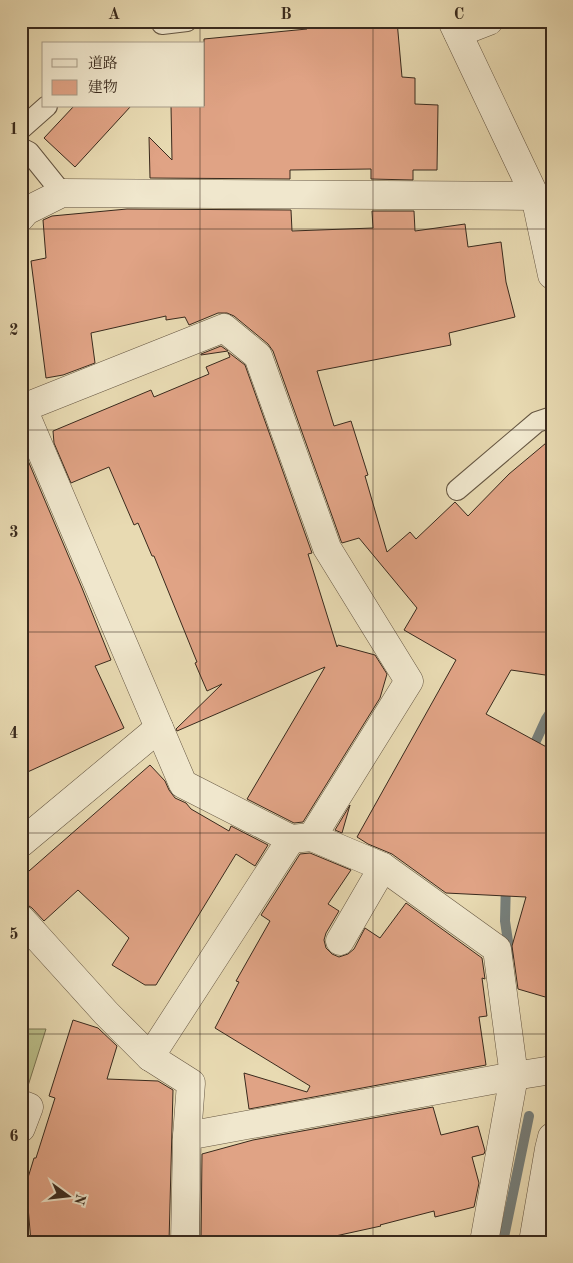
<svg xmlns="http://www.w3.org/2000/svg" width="573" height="1263" font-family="'Old Standard TT','Noto Serif JP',serif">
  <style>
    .green { fill: #babe89; stroke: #7a7453 }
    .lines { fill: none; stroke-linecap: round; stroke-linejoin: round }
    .stream { stroke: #767f7b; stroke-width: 10 }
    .building { fill: #e0a385; stroke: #392a1d }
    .lane-casing { stroke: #655642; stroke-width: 22 }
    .street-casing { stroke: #655642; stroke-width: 29 }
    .lane { stroke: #f0e7cd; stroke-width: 20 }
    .street { stroke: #f0e7cd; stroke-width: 28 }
    .grid { fill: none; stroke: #392a1d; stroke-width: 1; stroke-opacity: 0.55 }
    .neatline { fill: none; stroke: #392a1d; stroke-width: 2 }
    .grid-label { font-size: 16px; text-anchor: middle; font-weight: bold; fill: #392a1d }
  </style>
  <rect width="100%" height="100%" fill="#e8dab2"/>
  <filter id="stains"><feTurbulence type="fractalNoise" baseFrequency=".004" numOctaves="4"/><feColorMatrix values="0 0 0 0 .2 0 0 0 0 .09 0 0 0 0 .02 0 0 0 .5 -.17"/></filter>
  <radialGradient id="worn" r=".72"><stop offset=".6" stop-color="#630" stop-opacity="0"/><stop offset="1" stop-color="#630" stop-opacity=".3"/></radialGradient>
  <polygon class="green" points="21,1029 46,1029 27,1089 21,1087"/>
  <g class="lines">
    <g class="stream">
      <polyline points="530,754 546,719 552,710"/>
      <polyline points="506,882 505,921 510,955"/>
      <polyline points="503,1242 529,1116"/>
    </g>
  </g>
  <g class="building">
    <polygon points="361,21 397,21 402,77 415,78 415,104 438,105 437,170 413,170 413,180 371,179 371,169 290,170 290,179 150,178 149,137 172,160 171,106 204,106 204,39 307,29 307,26"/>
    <polygon points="74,106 131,106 75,167 44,138"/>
    <polygon points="127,209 291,210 292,231 373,228 372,211 414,211 415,231 465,224 468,247 501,242 506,282 515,317 449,333 451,345 317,371 334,426 351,421 368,475 365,476 387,552 410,532 416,539 455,502 468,516 509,474 552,438 552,676 511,670 486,714 552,750 552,999 518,989 512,946 526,897 446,893 392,854 368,844 357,837 456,660 404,630 417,608 359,538 342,543 341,541 273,351 268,344 234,316 227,313 218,313 189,325 185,317 166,320 166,316 91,333 95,363 63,375 46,378 31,261 46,258 43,220 52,216"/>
    <polygon points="221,346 228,351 201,355 201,354"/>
    <polygon points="228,352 245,365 312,553 308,554 337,647 338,645 375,655 387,674 380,698 303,822 294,823 247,799 325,667 177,731 176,729 222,684 207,691 195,663 197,662 154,556 152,556 138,523 134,525 109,467 71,483 54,443 53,431 151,390 154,397 209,374 206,367 230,357"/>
    <polygon points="21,444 82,588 111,660 95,666 124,728 21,775"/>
    <polygon points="150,765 165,781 169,790 175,798 186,803 191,809 229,831 231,826 268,845 255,866 236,854 156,985 145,985 112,965 129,938 78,890 44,921 32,908 26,904 21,904 21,878"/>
    <polygon points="350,805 342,833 335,830"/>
    <polygon points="310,853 351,870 328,904 339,911 326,933 324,940 326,948 332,954 339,957 348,954 354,949 365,928 380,938 406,903 482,958 485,979 482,978 487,1016 479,1017 486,1065 249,1109 244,1073 307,1092 310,1086 215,1028 239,982 236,981 270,921 261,915 300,854"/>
    <polygon points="73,1020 98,1028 117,1046 107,1079 158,1081 173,1090 169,1242 31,1242 27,1195 23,1194 34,1158 36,1158 55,1098 49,1096"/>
    <polygon points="433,1107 441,1135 478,1126 485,1151 484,1154 472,1157 479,1183 474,1207 435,1217 434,1211 380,1225 381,1226 308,1242 201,1242 202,1154 253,1140"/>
  </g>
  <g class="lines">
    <g class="lane-casing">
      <g id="lane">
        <polyline points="162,24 187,21"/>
        <polyline points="21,129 47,106"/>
        <polyline points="21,148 29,152 62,193"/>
        <polyline points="457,490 537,422 552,417"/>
      </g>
    </g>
    <g class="street-casing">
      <g id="street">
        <polyline points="452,21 535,196 552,275"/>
        <polyline points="458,33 489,21"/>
        <polyline points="21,217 26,211 62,193 535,196"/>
        <polyline points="21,404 183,784 291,839 312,837"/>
        <polyline points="23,408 224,328 258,356 327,548 409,681 312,837 383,867 497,949 514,1076 484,1242"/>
        <polyline points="21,843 159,728"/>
        <polyline points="21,919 106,1013 150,1057 291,839"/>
        <polyline points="340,941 383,867"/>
        <polyline points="150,1057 191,1083 187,1136"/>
        <polyline points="21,1104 29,1107 21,1128"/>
        <polyline points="185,1242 187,1136 514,1076 552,1070"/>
        <polyline points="533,1242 549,1149 552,1137"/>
      </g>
    </g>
    <use href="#lane" class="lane"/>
    <use href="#street" class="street"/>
  </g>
  <path class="grid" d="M200,21V44M373,21V1242M200,106V1242M21,229H552M21,430H552M21,632H552M21,833H552M21,1034H552"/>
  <rect width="573" height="1263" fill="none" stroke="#e8dab2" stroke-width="55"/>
  <rect x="42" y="42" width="162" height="65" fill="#f0e7cd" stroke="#a79b87"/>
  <rect x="52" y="59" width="25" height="8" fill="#f0e7cd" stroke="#a79b87"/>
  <text x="88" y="68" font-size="15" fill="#392a1d">道路</text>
  <rect x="52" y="80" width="25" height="15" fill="#e0a385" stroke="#a79b87"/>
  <text x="88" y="92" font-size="15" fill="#392a1d">建物</text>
  <g transform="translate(68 1196) rotate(105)" stroke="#f0e7cd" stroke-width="4" paint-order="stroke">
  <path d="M0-4L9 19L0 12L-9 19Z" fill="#392a1d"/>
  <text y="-8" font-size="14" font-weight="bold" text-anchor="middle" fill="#392a1d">N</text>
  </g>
  <rect x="28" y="28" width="518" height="1208" class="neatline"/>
  <g class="grid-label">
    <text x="114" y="19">A</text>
    <text x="286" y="19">B</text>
    <text x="459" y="19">C</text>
    <text x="14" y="134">1</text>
    <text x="14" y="335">2</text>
    <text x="14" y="537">3</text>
    <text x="14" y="738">4</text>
    <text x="14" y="939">5</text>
    <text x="14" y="1141">6</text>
  </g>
  <rect width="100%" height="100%" filter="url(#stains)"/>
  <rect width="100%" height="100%" fill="url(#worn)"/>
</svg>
